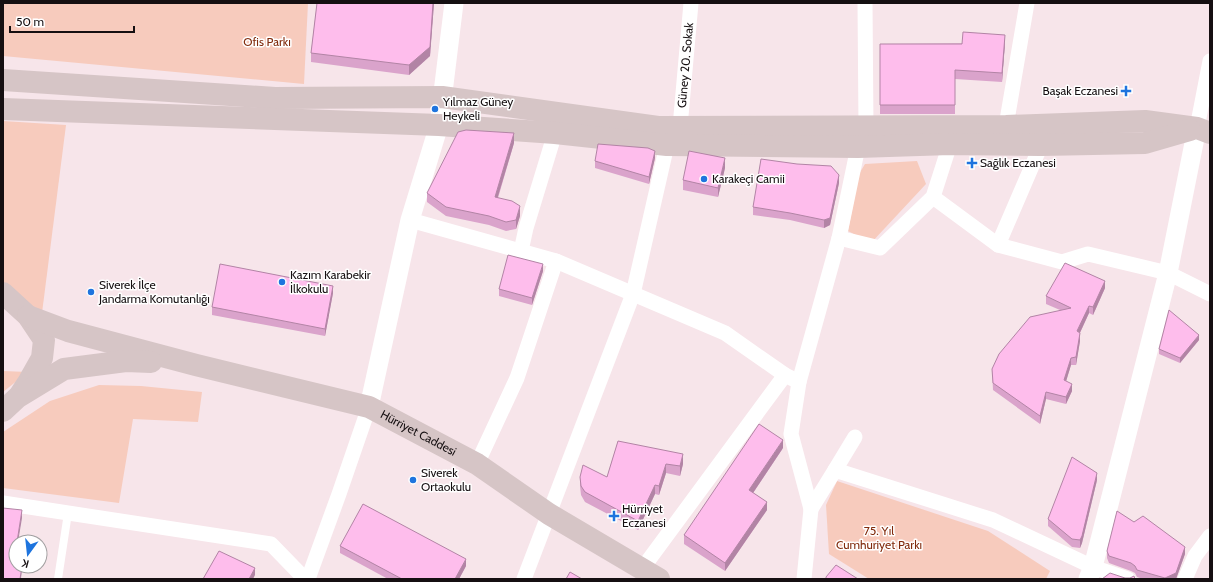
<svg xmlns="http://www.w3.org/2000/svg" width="1213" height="582" font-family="Cabin,sans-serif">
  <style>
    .green { fill: #f7cbbd }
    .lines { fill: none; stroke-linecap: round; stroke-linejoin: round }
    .service { stroke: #fff; stroke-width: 8 }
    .minor { stroke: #fff; stroke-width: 15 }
    .tertiary { stroke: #fff; stroke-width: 19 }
    .secondary { stroke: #d6c5c6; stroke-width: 22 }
    .wall { fill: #daa3cb }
    .shaded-wall { fill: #b284a5 }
    .building { fill: #febdec; stroke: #b284a5 }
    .poi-dot { fill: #1e74de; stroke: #fff; stroke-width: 1.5 }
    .labels { text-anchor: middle; stroke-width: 3; stroke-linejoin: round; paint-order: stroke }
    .park-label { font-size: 12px; fill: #812b0d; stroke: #fff }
    .street-label { font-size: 12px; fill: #150f11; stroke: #fff }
    .poi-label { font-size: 12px; fill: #150f11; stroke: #fff; text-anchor: start }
  </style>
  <rect width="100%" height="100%" fill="#f7e5ea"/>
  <g class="green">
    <polygon points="3,3 308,3 304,84 3,56"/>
    <polygon points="3,121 66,125 42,313 3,287"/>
    <polygon points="917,161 926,184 871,243 848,231 859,174 865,164"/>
    <polygon points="3,371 28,372 3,392"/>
    <polygon points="99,385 141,386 202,392 198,422 133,419 119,503 3,488 3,432 50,401"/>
    <polygon points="837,481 988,531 1050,571 1046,579 869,579 829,554 826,505"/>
  </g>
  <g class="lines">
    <polyline class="service" points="58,579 68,513"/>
    <g class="minor">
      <polyline points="1006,126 1027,3"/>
      <path id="s1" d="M680,127L691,3"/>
      <polyline points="1197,128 1210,61"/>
      <polyline points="933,197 998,245 1062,262 1088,254 1168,273 1210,294"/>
      <polyline points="410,220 556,261 725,333 785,375 799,382"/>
      <polyline points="839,238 880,248 933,197 950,144"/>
      <polyline points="998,245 1041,145"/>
      <polyline points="521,251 526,228 555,133"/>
      <polyline points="477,464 517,378 556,261"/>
      <polyline points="835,470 855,437"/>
      <polyline points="3,503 271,544 305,579"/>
      <polyline points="811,509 835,470 993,520 1093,567 1128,579"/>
      <polyline points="642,569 785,375"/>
      <polyline points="308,579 339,494 369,407"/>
      <polyline points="524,579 633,294 667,145"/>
      <polyline points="804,579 811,509 791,434 799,382 839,238 858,147 866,127 865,3"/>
      <polyline points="1185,579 1195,556 1210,536"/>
    </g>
    <g class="tertiary">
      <polyline points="369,407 410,220 439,125 454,3"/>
      <polyline points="1088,579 1093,567 1168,273 1197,128"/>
    </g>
    <g class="secondary">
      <polyline points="3,80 275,98 442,97 658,127 1006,126 1145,121 1197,128 1210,133"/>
      <polyline points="3,109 439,125 555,133 667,145 858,147 950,144 1041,145 1145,143 1190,130"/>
      <polyline points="3,293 28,316 44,340 42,358 29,381 21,393"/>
      <path id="s2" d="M28,316L68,331L196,365L369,407L477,464L549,514L659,579"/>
      <polyline points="3,411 18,397 64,369 126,361 151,362"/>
    </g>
  </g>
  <g class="wall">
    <polygon points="317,3 434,3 430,56 409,75 311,62 311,53"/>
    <polygon points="1005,43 1002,82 955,79 955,114 880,114 880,44"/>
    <polygon points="514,143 498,198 520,216 516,229 506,231 489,225 446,216 427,202 427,193"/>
    <polygon points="655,158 649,184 595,168 595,161"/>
    <polygon points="725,168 718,197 683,190 683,180"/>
    <polygon points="839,183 830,225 824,228 790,220 753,215 753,207"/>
    <polygon points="543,271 532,305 499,296 499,289"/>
    <polygon points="1105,288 1093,315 1089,313 1080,333 1080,341 1076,365 1071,365 1066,381 1072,391 1066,404 1046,399 1040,424 993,390 992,369 1060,310 1046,304 1046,296"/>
    <polygon points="333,293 325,336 212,315 212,307"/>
    <polygon points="1199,340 1180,363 1159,354 1159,349"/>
    <polygon points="618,441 683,464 680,476 666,473 659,495 655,494 638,530 585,502 581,495 580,486 580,477 607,477"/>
    <polygon points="783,448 753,493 767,510 725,571 684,544 684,535"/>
    <polygon points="1097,480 1082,543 1080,548 1072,547 1048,526 1048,519"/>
    <polygon points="1134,522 1185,554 1176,579 1143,579 1137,577 1135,573 1131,571 1109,563 1107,558 1107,551"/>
    <polygon points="340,546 466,566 459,579 388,579 340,553"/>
  </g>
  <g class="shaded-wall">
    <polygon points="433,3 434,3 430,56 409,75 409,65"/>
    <polygon points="1005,35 1005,43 1002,82 1002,73"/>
    <polygon points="514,133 514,143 495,206 495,197"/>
    <polygon points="655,151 655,158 649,184 649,177"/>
    <polygon points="725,158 725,168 718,197 718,188"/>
    <polygon points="839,175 839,183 830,225 824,228 824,220"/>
    <polygon points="520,206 520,216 516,229 516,220"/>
    <polygon points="543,264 543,271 532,305 532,298"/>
    <polygon points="1105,281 1105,288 1093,315 1093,307"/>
    <polygon points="333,286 333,293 325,336 325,329"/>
    <polygon points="1089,306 1089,313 1077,339 1077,331"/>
    <polygon points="1080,333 1080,341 1076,365 1076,357"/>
    <polygon points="1199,335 1199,340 1180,363 1180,358"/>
    <polygon points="1071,358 1071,365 1064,388 1064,380"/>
    <polygon points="1072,384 1072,391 1066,404 1066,397"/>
    <polygon points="1046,392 1046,399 1040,424 1040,416"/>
    <polygon points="783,440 783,448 749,499 749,490"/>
    <polygon points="683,454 683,464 680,476 680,466"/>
    <polygon points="666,464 666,473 659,495 659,486"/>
    <polygon points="1097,473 1097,480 1082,543 1080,548 1080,540"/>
    <polygon points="655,485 655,494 638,530 638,521"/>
    <polygon points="767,502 767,510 725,571 725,563"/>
    <polygon points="22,510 22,518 18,542 17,542"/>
    <polygon points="16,546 16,554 13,572 13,564"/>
    <polygon points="1185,547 1185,554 1176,579 1165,579 1165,578"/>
    <polygon points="466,559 466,566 459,579 455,579"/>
    <polygon points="22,566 21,579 20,579"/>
    <polygon points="255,568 255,575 253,579 249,579"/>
  </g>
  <g class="building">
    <polygon points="317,3 433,3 430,47 409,65 311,53"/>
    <polygon points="963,32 1005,35 1002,73 955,70 955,105 880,105 880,44 962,44"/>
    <polygon points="466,130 514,133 495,197 512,201 520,206 516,220 506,222 489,216 446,207 427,193 458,132"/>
    <polygon points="598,144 648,148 655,151 649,177 595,161"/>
    <polygon points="689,151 725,158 718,188 683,180"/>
    <polygon points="761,159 797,164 831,166 839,175 830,218 824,220 790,213 753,207"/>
    <polygon points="508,255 543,264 532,298 499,289"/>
    <polygon points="1065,263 1105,281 1093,307 1089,306 1077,331 1080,333 1076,357 1071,358 1064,380 1072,384 1066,397 1046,392 1040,416 993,383 992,369 999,354 1030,317 1071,308 1046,296"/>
    <polygon points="220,264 333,286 325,329 212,307"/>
    <polygon points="1169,310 1199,335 1180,358 1159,349"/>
    <polygon points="759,424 783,440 749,490 767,502 725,563 684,535"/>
    <polygon points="618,441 683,454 680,466 666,464 659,486 655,485 638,521 585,492 581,486 580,477 583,465 607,477"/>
    <polygon points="1072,457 1097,473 1082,536 1080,540 1072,539 1048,519"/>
    <polygon points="363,504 466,559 455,579 402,579 340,546"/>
    <polygon points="3,508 22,510 17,542 16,542 16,546 13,564 16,565 16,566 22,566 20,579 3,579"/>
    <polygon points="1117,511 1134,522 1143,516 1185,547 1176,573 1165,578 1137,570 1135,566 1131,563 1109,556 1107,551"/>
    <polygon points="219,551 255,568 249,579 203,579"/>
    <polygon points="836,565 858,579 826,579 826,577"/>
    <polygon points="570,572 582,579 566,579"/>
    <polygon points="1110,573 1125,578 1130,578 1134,576 1135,579 1102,579"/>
  </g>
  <g class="poi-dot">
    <path d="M1124 85h4v4h4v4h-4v4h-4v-4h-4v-4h4z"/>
    <circle cx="435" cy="109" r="4"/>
    <path d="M970 157h4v4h4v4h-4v4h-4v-4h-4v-4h4z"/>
    <circle cx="704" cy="179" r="4"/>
    <circle cx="282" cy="282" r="4"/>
    <circle cx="91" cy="292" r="4"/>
    <circle cx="413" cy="480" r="4"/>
    <path d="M612 510h4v4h4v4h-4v4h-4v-4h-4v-4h4z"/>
  </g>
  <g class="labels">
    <g class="park-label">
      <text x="267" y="46">Ofis Parkı</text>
      <text x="879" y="535">75. Yıl<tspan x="879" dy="14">Cumhuriyet Parkı</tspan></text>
    </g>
    <g class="street-label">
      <text dy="4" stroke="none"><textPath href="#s1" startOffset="62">Güney 20. Sokak</textPath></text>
      <text dy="4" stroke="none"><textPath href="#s2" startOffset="409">Hürriyet Caddesi</textPath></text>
    </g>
    <g class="poi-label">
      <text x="1118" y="95" text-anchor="end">Başak Eczanesi</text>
      <text x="443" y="106">Yılmaz Güney<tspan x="443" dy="14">Heykeli</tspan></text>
      <text x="980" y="167">Sağlık Eczanesi</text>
      <text x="712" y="183">Karakeçi Camii</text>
      <text x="290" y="279">Kazım Karabekir<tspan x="290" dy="14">İlkokulu</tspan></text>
      <text x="99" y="289">Siverek İlçe<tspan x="99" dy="14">Jandarma Komutanlığı</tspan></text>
      <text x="421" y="477">Siverek<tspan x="421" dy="14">Ortaokulu</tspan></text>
      <text x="622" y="513">Hürriyet<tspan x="622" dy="14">Eczanesi</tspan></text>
    </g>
  </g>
  <rect width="1213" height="582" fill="none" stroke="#150f11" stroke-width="8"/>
  <g transform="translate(28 554) rotate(195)"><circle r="19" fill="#ffffff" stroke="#a19fa0"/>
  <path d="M0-3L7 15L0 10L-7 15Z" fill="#1e74de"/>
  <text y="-6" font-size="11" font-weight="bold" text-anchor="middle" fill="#150f11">K</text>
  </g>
  <path d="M10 26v6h124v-6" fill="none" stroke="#150f11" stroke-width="2"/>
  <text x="16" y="26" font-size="12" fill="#150f11" stroke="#ffffff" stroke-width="3" paint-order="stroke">50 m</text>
</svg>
